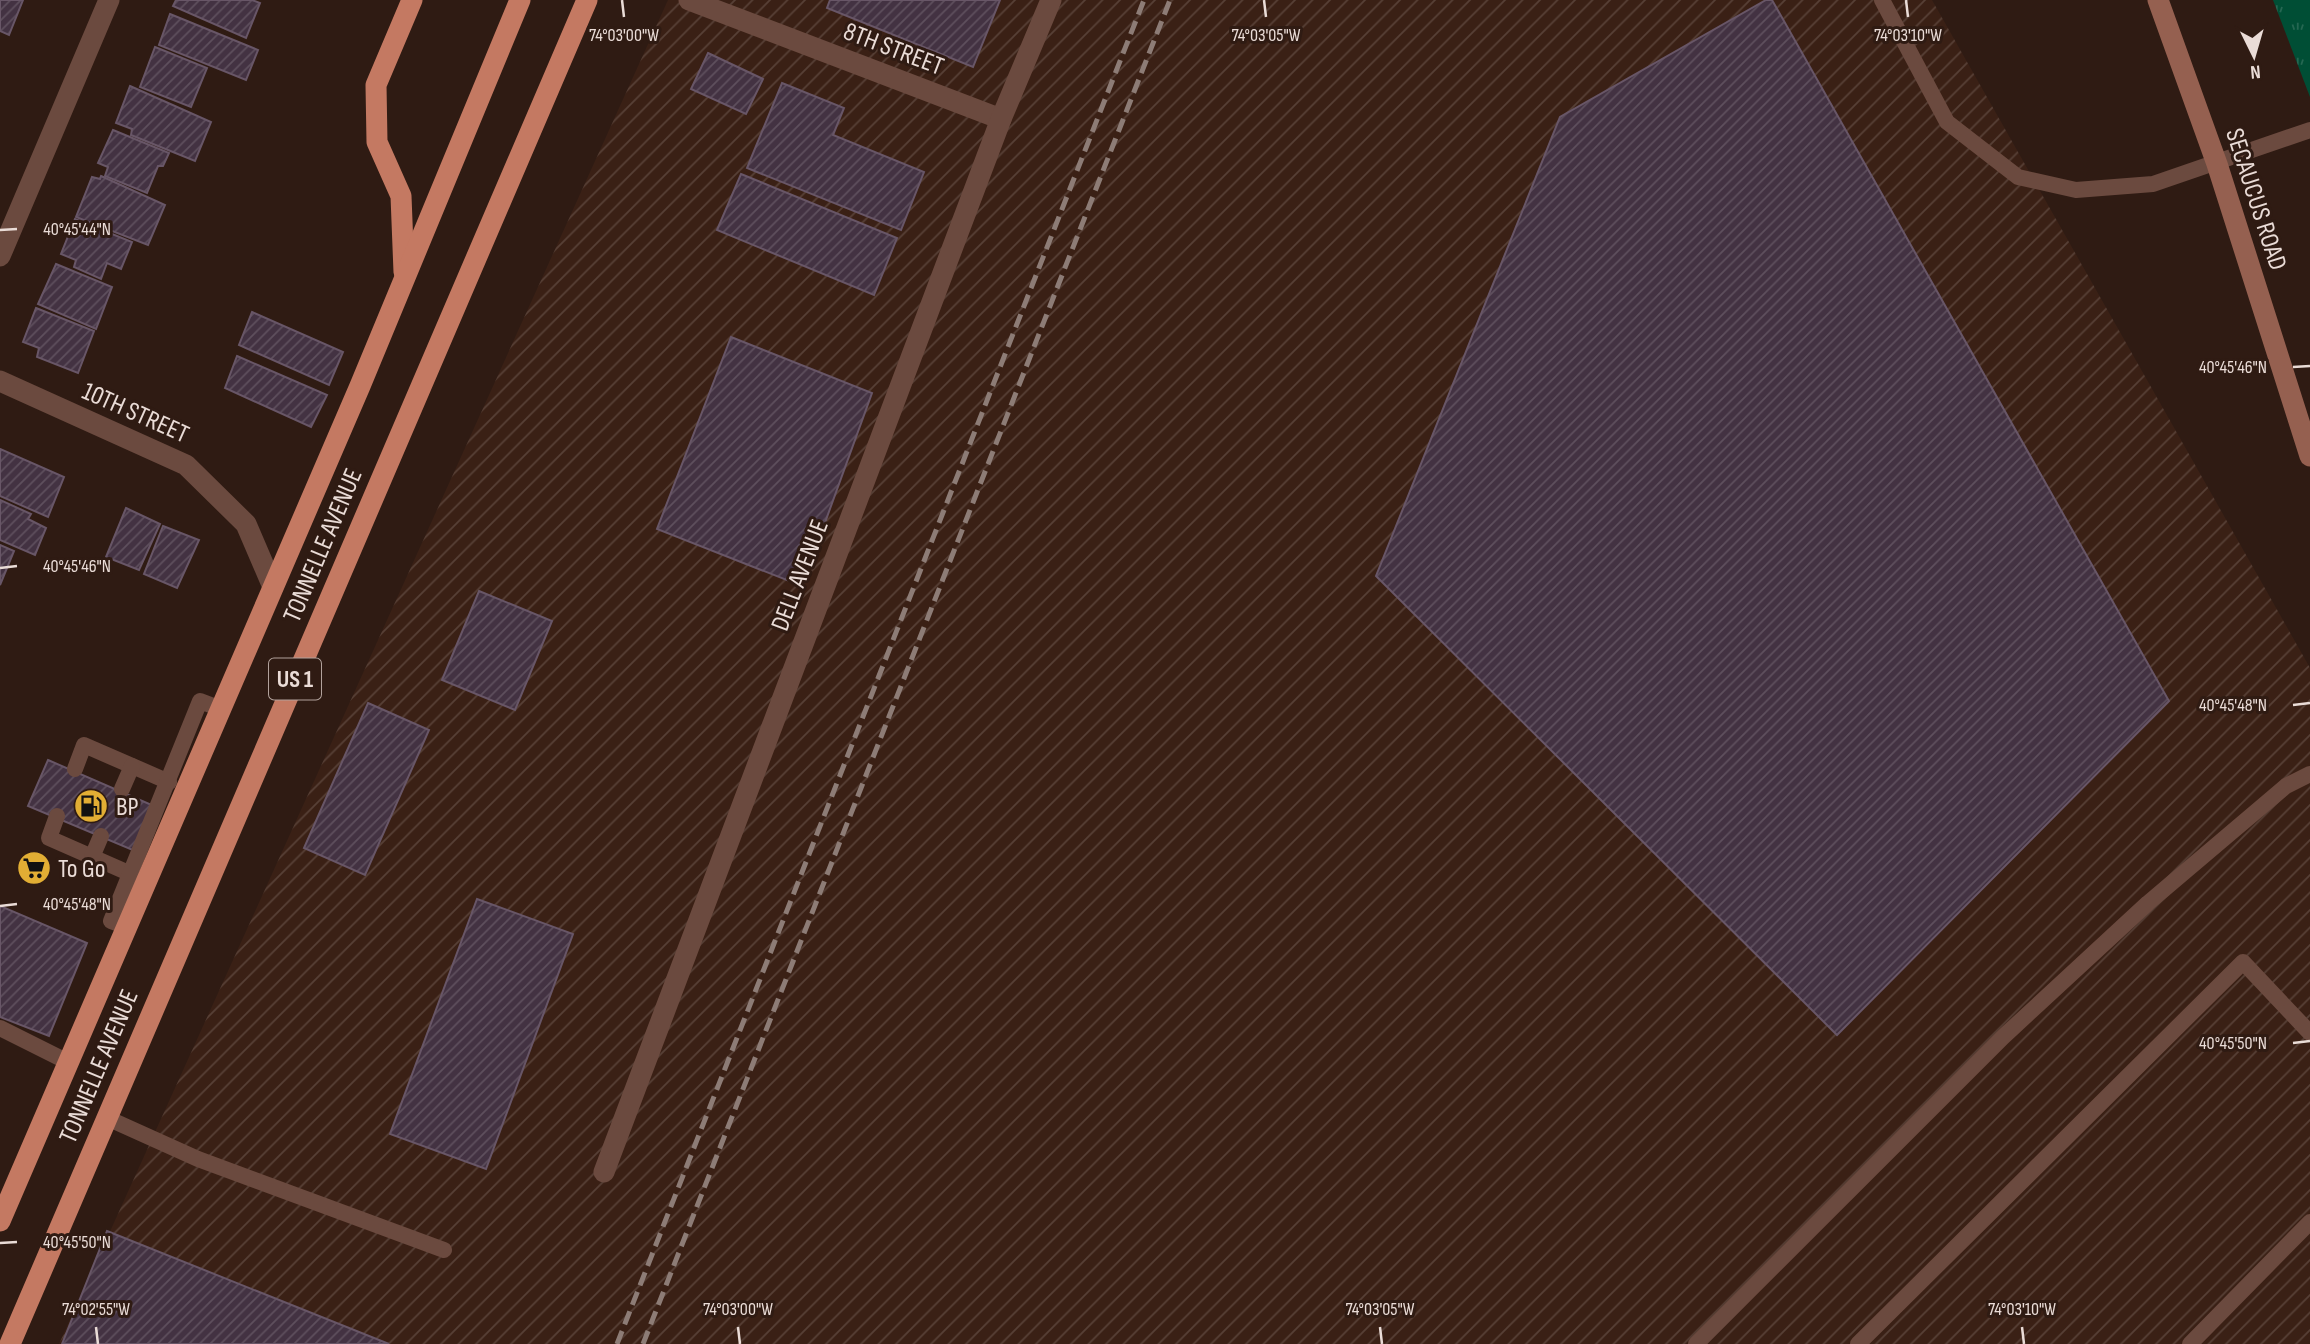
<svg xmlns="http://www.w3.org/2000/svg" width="2310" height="1344" font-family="'Sofia Sans Condensed',sans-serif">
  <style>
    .industrial { fill: url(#industrial-furrows) }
    .grass { fill: url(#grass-tufts) }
    .building { fill: url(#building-hatch); stroke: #685667; stroke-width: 2 }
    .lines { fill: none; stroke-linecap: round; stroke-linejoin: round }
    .service { stroke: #6b4a3f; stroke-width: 16 }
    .minor { stroke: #6b4a3f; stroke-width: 21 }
    .secondary { stroke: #956050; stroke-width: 21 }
    .trunk { stroke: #c47962; stroke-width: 21 }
    .rail { stroke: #8d7c76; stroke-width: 5; stroke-dasharray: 14 7; stroke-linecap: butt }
    .ticks { fill: none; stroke: #eadcd7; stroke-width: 2.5 }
    .labels { text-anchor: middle; stroke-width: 6; stroke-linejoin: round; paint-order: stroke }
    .shield { fill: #2f1b13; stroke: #b2a29c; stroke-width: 2 }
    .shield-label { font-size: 24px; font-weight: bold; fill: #eadcd7 }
    .street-label { font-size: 26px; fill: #eadcd7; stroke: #2f1b13 }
    .poi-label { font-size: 26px; fill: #eadcd7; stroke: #2f1b13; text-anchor: start }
    .ticks-label { font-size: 18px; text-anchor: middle; fill: #eadcd7; stroke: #2f1b13; stroke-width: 6; stroke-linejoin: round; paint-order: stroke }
  </style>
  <defs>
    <pattern id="industrial-furrows" width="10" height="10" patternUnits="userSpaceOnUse" patternTransform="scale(1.75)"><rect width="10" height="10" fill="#3a2015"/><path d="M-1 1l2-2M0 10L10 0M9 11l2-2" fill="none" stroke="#574036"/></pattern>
    <pattern id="grass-tufts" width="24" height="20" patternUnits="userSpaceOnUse" patternTransform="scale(1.75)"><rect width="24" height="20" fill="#004e35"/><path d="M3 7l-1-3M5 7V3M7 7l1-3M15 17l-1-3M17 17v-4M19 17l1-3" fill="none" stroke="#256752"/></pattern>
    <pattern id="building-hatch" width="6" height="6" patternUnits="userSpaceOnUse" patternTransform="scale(1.75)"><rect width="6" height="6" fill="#433242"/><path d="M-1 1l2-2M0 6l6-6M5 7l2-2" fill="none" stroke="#5e4f5d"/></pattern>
  </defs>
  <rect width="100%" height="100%" fill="#2f1b13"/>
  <polygon class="industrial" points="668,0 1932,0 2310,668 2310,1344 59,1344"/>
  <polygon class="grass" points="2273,0 2310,0 2310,97"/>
  <g class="building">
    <polygon points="0,0 23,0 9,35 0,31"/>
    <polygon points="176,0 252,0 260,3 246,38 173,6"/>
    <polygon points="830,0 1000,0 973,67 827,8"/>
    <polygon points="1766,0 1772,0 2169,701 1837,1035 1376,576 1560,117"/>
    <polygon points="170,14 258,50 246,80 159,45"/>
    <polygon points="155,47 207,68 191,107 140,87"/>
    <polygon points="708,53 763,79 746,114 691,89"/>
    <polygon points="782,83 844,108 833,135 924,172 901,230 747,168"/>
    <polygon points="130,86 211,122 195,161 131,135 132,129 116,123"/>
    <polygon points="113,130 169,153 163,166 158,166 147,193 105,176 108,167 98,163"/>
    <polygon points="741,174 897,238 874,295 717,230"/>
    <polygon points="101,176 165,205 148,245 76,217 92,177 100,179"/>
    <polygon points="75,219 132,242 121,269 107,263 101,279 74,267 76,260 61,254"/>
    <polygon points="56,264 112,287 96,329 38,304"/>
    <polygon points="36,308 94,331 78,373 37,357 39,348 23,342"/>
    <polygon points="252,312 343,352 329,385 239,345"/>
    <polygon points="731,337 872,393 802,586 657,529"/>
    <polygon points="237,356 327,395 311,427 225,388"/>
    <polygon points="0,449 64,477 48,517 0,496"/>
    <polygon points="0,500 31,514 28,519 46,528 35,555 0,540"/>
    <polygon points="126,508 160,524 139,570 106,557"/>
    <polygon points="163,526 199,540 177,588 144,574"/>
    <polygon points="0,545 14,551 0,585"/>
    <polygon points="479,591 552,621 515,710 442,680"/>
    <polygon points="368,703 429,730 365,875 304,848"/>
    <polygon points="48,760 154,806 135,851 28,806"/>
    <polygon points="477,899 573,934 486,1169 390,1134"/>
    <polygon points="0,906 87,943 49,1036 0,1017"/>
    <polygon points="107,1231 389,1344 62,1344"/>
  </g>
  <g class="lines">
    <g class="service">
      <polyline points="1882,0 1947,122 2018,177 2076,190 2153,184 2310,130"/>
      <polyline points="75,769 84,745 169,782"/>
      <polyline points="122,789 132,766"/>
      <polyline points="57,816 49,838 131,874"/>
      <polyline points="92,857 101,836"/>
      <polyline points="127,927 111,921 200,701 221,709"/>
      <polyline points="0,1028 68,1062"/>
      <polyline points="107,1118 198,1159 444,1250"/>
      <polyline points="1696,1344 2003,1037 2148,903 2286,786 2310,774"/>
      <polyline points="1858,1344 2243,962 2310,1033"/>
      <polyline points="2190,1344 2310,1222"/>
    </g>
    <g class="minor">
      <polyline points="689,0 1001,119"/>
      <polyline points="0,256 109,0"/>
      <polyline points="0,381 186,465 246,524 273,587"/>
      <polyline points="604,1172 1001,119 1051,0"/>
    </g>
    <polyline class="secondary" points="2158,0 2217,164 2310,456"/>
    <g class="trunk">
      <polyline points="404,272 401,196 377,142 376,85 412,0"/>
      <polyline points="0,1221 360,386 520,0"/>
      <polyline points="10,1344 587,0"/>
    </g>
    <g class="rail">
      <polyline points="617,1344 1144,0"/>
      <polyline points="643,1344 1170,0"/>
    </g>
  </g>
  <path class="ticks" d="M622,0L624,17M1264,0L1266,17M1906,0L1908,17M0,230L17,229M2293,367L2310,366M0,568L17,566M2293,705L2310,703M0,906L17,904M2293,1043L2310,1041M0,1243L17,1242M96,1327L98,1344M738,1327L740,1344M1380,1327L1382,1344M2022,1327L2024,1344"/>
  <defs>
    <g id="fuel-disc" transform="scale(1.75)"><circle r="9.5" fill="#e2ae34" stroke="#2f1b13"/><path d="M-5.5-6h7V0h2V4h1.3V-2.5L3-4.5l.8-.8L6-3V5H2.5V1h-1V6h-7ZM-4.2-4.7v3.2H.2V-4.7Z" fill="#111"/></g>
    <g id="supermarket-disc" transform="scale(1.75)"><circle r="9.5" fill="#e2ae34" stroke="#2f1b13"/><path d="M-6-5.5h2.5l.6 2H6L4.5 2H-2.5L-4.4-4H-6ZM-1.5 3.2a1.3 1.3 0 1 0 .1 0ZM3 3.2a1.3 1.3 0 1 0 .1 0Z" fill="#111"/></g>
  </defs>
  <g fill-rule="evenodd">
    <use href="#fuel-disc" x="91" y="806"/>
    <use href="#supermarket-disc" x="34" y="868"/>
  </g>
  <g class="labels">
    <rect class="shield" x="269" y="658.5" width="52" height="41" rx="5"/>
    <g class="shield-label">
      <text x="295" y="687">US 1</text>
    </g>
    <g class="street-label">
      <text transform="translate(894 48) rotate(21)" y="9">8TH STREET</text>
      <text transform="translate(2257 199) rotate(72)" y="9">SECAUCUS ROAD</text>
      <text transform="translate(136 412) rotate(24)" y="9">10TH STREET</text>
      <text transform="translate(322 545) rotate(-67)" y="9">TONNELLE AVENUE</text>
      <text transform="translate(799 575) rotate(-69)" y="9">DELL AVENUE</text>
      <text transform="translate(98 1066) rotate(-67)" y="9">TONNELLE AVENUE</text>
    </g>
    <g class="poi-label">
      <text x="116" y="815">BP</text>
      <text x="58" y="877">To Go</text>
    </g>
  </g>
  <g class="ticks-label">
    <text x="624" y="41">74°03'00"W</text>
    <text x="1266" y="41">74°03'05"W</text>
    <text x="1908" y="41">74°03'10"W</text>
    <text x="77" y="235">40°45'44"N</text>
    <text x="2233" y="373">40°45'46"N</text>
    <text x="77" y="572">40°45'46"N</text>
    <text x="2233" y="711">40°45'48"N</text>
    <text x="77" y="910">40°45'48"N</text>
    <text x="2233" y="1049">40°45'50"N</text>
    <text x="77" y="1248">40°45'50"N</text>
    <text x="96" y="1315">74°02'55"W</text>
    <text x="738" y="1315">74°03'00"W</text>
    <text x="1380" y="1315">74°03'05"W</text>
    <text x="2022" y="1315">74°03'10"W</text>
  </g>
  <g transform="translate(2254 56) rotate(175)" stroke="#2f1b13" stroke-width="5" paint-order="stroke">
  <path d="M0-5L12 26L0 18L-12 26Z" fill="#eadcd7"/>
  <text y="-10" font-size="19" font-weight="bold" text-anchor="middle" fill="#eadcd7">N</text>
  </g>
</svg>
